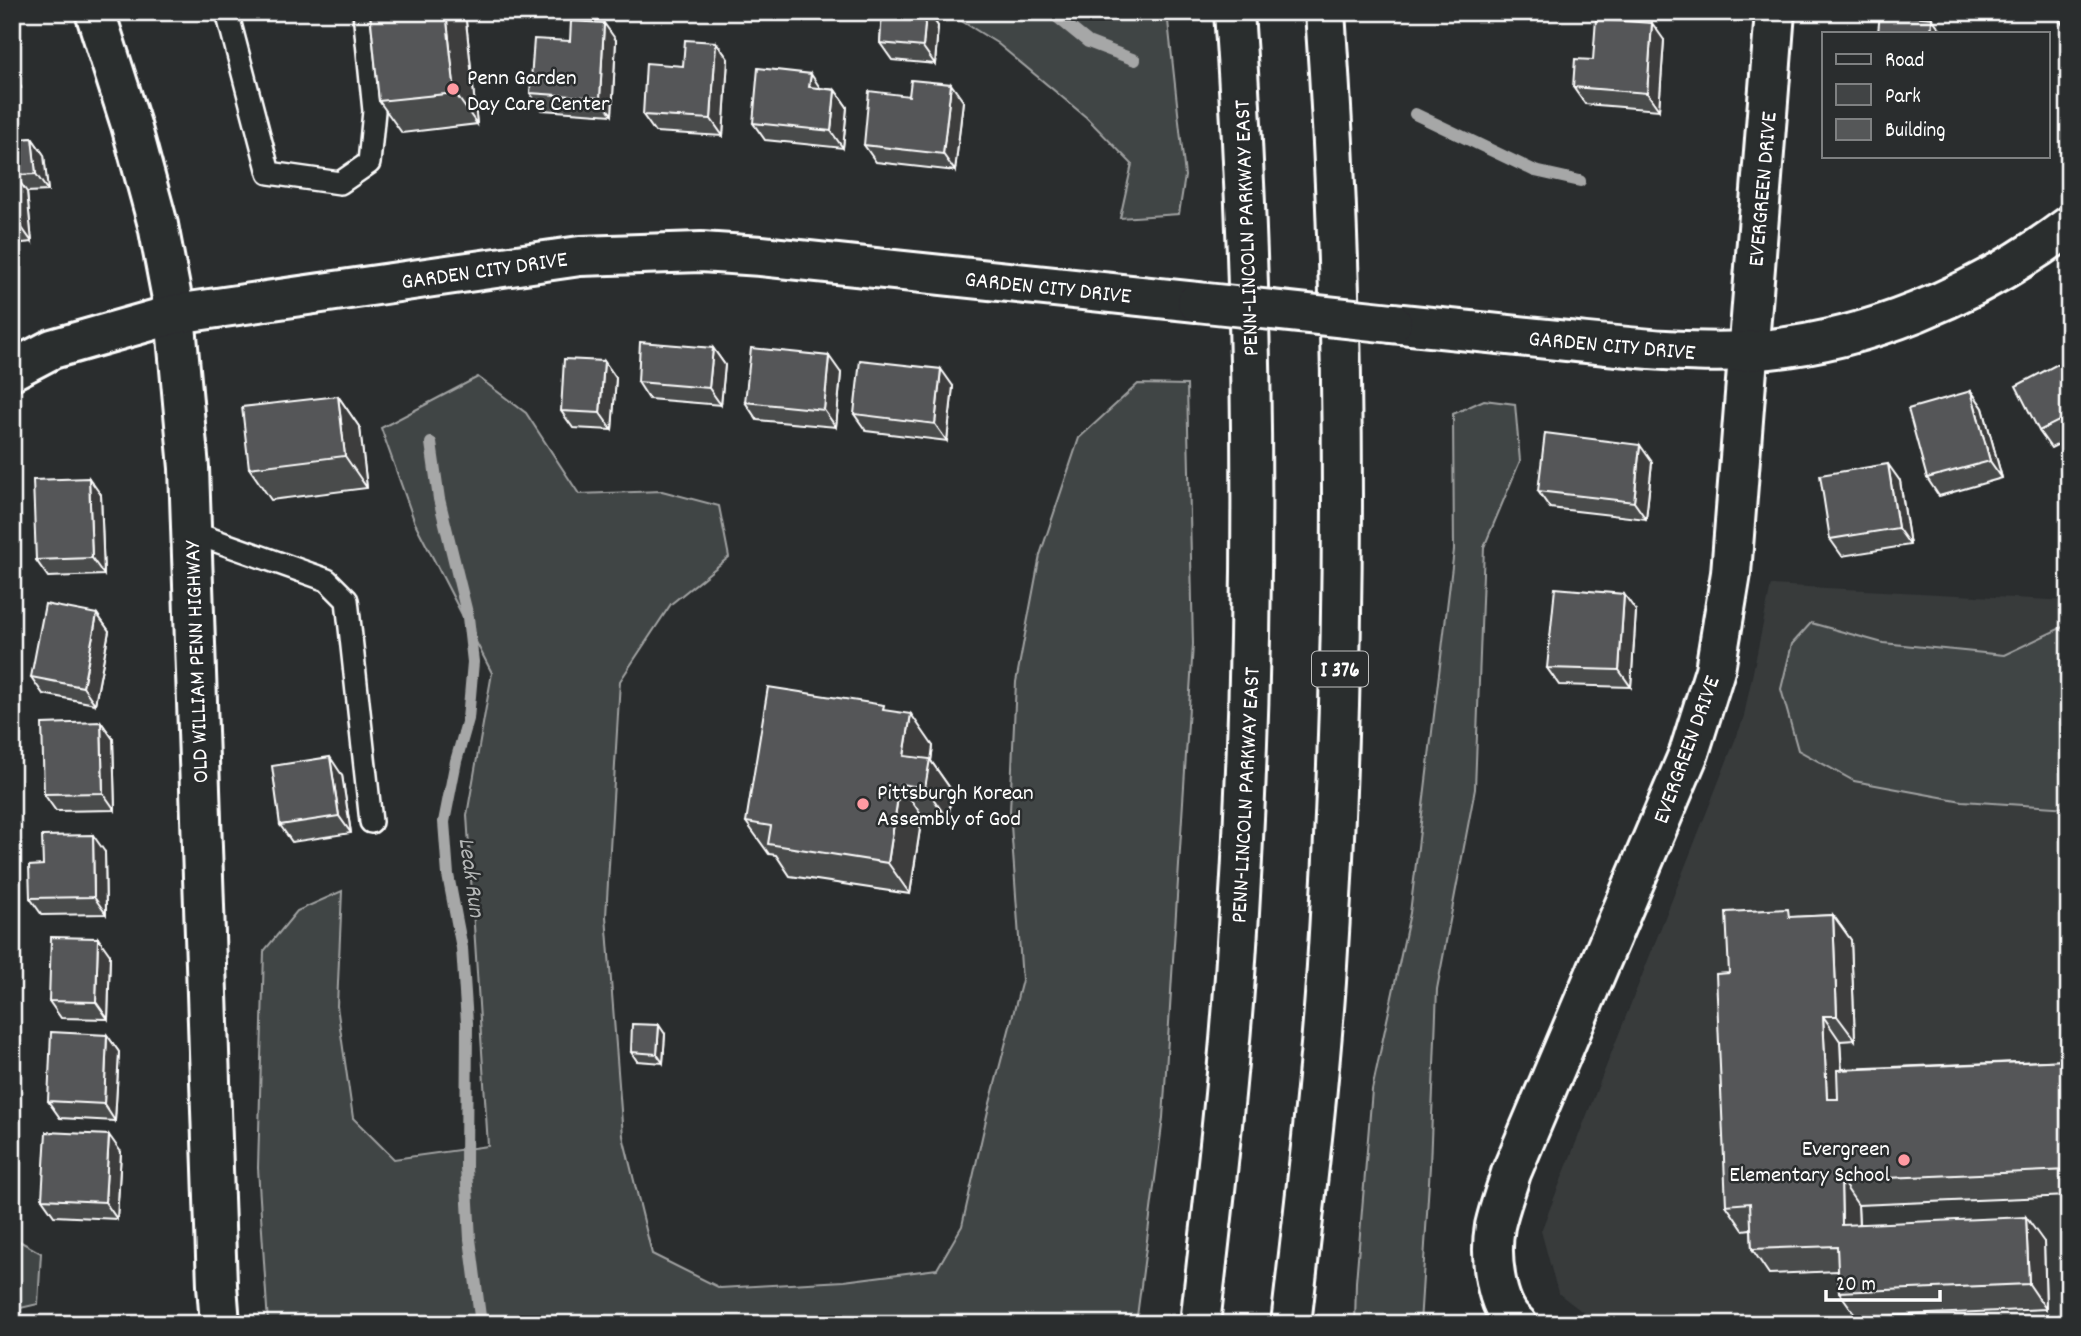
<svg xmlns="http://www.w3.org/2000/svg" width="2081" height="1336" font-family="Dekko,sans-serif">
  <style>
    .built { fill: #373a3b }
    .green { fill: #414445; stroke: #a0a2a2; stroke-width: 2 }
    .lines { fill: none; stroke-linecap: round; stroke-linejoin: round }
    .stream { stroke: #a6a7a7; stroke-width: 12 }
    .lane-casing { stroke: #fff; stroke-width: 26 }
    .street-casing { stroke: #fff; stroke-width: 44 }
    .secondary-casing { stroke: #fff; stroke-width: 44 }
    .highway-casing { stroke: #fff; stroke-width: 44 }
    .lane { stroke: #2a2d2e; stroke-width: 21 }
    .street { stroke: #2a2d2e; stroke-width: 38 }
    .secondary { stroke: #2a2d2e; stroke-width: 38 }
    .highway { stroke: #2a2d2e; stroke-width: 38 }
    .secondary-bridge-casing { stroke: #fff; stroke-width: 44; stroke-linecap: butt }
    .secondary-bridge { stroke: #2a2d2e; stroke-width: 38 }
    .wall { fill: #494b4c; stroke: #fff; stroke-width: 2 }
    .shaded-wall { fill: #3c3d3e; stroke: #fff; stroke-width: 2 }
    .building { fill: #555758; stroke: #fff; stroke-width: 2 }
    .poi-dot { fill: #ff9aa2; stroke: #2a2d2e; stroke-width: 2.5 }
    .labels { text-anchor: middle; stroke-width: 5; stroke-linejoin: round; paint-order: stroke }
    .shield { fill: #2a2d2e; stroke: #bfc0c0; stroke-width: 2 }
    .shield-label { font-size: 21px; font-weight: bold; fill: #fff }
    .poi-label { font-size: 23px; fill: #fff; stroke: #2a2d2e; text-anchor: start }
    .street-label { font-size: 23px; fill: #fff; stroke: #2a2d2e }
    .water-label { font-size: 24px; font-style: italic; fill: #b4b6b6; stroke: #2a2d2e }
  </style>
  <rect width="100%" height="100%" fill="#2a2d2e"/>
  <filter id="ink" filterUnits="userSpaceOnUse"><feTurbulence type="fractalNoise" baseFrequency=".0143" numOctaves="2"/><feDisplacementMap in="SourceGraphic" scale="14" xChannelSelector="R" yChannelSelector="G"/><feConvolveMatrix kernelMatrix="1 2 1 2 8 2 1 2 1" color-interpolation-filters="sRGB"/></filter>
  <g filter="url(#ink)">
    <polygon class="built" points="1771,585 2069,601 2069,1324 1598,1324 1558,1293 1541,1231 1743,720"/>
    <g class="green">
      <polygon points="947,12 1167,12 1185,176 1179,214 1120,218 1132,164 1086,117 997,43"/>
      <polygon points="478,377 526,413 579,494 662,491 719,506 729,557 671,604 620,681 606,916 623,1136 652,1254 720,1288 844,1281 937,1269 962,1226 988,1111 1022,980 1010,811 1016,682 1040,555 1079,438 1138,384 1187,385 1193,644 1163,1118 1136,1324 268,1324 258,1168 264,951 297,911 342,891 337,1006 353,1118 394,1159 488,1146 467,815 492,673 415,523 381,428"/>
      <polygon points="1484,400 1515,404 1520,461 1484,547 1475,789 1437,989 1430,1166 1420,1324 1355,1324 1356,1282 1372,1090 1410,913 1454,550 1453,414"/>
      <polygon points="1811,623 1883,643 2004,655 2069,624 2069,808 1962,801 1854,781 1798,750 1781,689 1792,644"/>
      <polygon points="12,1237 41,1253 38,1304 12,1310"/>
    </g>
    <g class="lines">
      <g class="stream">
        <polyline points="1051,12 1088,42 1135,60"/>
        <polyline points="1415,114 1535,171 1580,181"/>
        <polyline points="431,443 439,499 468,617 473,662 468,719 456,761 444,822 448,875 462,948 467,1023 466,1167 470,1239 481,1324"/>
      </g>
      <g class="lane-casing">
        <g id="lane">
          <polyline points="227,12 269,173 340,183 369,163 374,111 364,12"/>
          <polyline points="191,532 327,580 347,600 371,822"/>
        </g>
      </g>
      <g class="street-casing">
        <path id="street" d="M1517,1324C1494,1305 1490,1254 1495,1226C1499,1208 1506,1190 1511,1173L1689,753L1715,670L1731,573L1775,12"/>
      </g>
      <g class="secondary-casing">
        <g id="secondary">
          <polyline points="95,12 131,125 158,225 175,314 189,468 217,1285 220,1324"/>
          <path d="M1392,323C1450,329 1509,335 1567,341C1627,347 1686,354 1747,351C1863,344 1977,295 2069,226"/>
          <polyline points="12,370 52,349 175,314 580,256 701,252 761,256 1197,302"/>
        </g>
      </g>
      <g class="highway-casing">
        <g id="highway">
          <path d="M1200,1324C1213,1208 1227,1092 1235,976C1257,655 1257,333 1234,12"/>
          <path d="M1291,1324C1304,1210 1318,1096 1326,982C1347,659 1348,335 1325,12"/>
        </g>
      </g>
      <use href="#lane" class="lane"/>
      <use href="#street" class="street"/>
      <use href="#secondary" class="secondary"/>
      <use href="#highway" class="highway"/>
      <g class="secondary-bridge-casing">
        <polyline id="secondary-bridge" points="1197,302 1392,323"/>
      </g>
      <use href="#secondary-bridge" class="secondary-bridge"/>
    </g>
    <g class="wall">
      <polygon points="370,12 465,12 477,124 402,133 379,101"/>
      <polygon points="882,12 928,12 938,26 935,64 892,60 880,43"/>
      <polygon points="2069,12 2069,34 2060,21"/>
      <polygon points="616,40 612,115 542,110 530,93 570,41"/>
      <polygon points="1664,40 1659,110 1585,104 1573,87 1593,60"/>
      <polygon points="716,42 728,59 723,136 655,132 643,115"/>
      <polygon points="12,54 21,88 12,90"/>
      <polygon points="820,88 835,90 847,107 843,148 765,140 753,123"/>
      <polygon points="963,101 955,171 876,162 864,145"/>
      <polygon points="32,138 44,155 48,191 27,192 32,242 12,244 12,140"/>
      <polygon points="713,348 725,365 721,405 649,399 638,382"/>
      <polygon points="2069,358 2069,439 2051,448 2039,431"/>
      <polygon points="604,361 616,378 612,430 573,428 561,411"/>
      <polygon points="841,373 836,427 757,420 745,402"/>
      <polygon points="953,386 947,441 866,431 854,414"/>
      <polygon points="1971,391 1983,408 2002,478 1939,496 1927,478"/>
      <polygon points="338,396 360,428 367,488 271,500 249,468"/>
      <polygon points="1652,462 1646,519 1550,508 1538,491"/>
      <polygon points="1900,481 1910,545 1842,556 1830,539"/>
      <polygon points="101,495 104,575 48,577 36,560"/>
      <polygon points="1636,611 1631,687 1559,685 1547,668"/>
      <polygon points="97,614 109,631 95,704 43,694 31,677"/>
      <polygon points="888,711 933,746 931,761 952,791 948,820 922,816 910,894 790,876 776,855 769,854 746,822"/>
      <polygon points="101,722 113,739 115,810 56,811 44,794"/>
      <polygon points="342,775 351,833 292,842 280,825"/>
      <polygon points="105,852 106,914 42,915 30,898 43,865"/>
      <polygon points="1833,915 1851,940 1855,1040 1840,1041 1842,1069 2069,1060 2069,1196 1858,1205 1859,1224 2044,1242 2046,1309 1857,1317 1839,1292 1838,1271 1769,1274 1752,1249 1751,1229 1743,1230 1726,1205 1794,917"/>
      <polygon points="110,955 108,1019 61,1018 49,1001"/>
      <polygon points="665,1034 663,1063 637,1061 631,1052"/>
      <polygon points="107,1035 119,1052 115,1121 60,1118 48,1101"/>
      <polygon points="121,1152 117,1219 54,1216 42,1199"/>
    </g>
    <g class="shaded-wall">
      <polygon points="446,12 465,12 477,124 455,93"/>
      <polygon points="926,12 928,12 938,26 935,64 923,47"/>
      <polygon points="1932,18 1943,33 1931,33"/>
      <polygon points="604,23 616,40 612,115 600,98"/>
      <polygon points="1652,23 1664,40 1659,110 1647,93"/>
      <polygon points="716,42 728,59 723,136 711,119"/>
      <polygon points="12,54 21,88 12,75"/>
      <polygon points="811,74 822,91 809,87"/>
      <polygon points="951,84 963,101 955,171 943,154"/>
      <polygon points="835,90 847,107 843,148 831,131"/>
      <polygon points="32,138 44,155 48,191 36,174"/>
      <polygon points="15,175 27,192 32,242 20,225"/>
      <polygon points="713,348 725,365 721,405 709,388"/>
      <polygon points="829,356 841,373 836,427 824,410"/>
      <polygon points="604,361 616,378 612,430 600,413"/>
      <polygon points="941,369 953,386 947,441 935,424"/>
      <polygon points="1971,391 1983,408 2002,478 1990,461"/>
      <polygon points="338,396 360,428 367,488 345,456"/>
      <polygon points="1640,445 1652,462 1646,519 1634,502"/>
      <polygon points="1888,464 1900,481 1910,545 1898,528"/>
      <polygon points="89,478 101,495 104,575 92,558"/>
      <polygon points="1624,594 1636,611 1631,687 1619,670"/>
      <polygon points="97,614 109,631 95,704 83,687"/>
      <polygon points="911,714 933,746 931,761 952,791 948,820 904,756"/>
      <polygon points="101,722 113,739 115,810 103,793"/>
      <polygon points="330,757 342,775 351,833 339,816"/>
      <polygon points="900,784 922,816 910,894 888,863"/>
      <polygon points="93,835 105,852 106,914 94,897"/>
      <polygon points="1833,915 1851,940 1855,1040 1837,1016"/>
      <polygon points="98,938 110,955 108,1019 96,1002"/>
      <polygon points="1823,1016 1840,1041 1844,1124 1827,1099"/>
      <polygon points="659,1025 665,1034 663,1063 657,1054"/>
      <polygon points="107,1035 119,1052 115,1121 104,1104"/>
      <polygon points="109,1135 121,1152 117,1219 105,1202"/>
      <polygon points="1841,1180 1858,1205 1860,1250 1842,1225"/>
      <polygon points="2026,1217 2044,1242 2046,1309 2029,1284"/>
    </g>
    <g class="building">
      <polygon points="370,12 446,12 455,93 379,101"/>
      <polygon points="882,12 926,12 923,47 880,43"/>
      <polygon points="2066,12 2069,12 2069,27 2060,21"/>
      <polygon points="1880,13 1932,18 1931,33 1878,33"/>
      <polygon points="1596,19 1652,23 1647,93 1573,87 1575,59 1593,60"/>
      <polygon points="571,21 604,23 600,98 530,93 534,39 570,41"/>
      <polygon points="685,40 716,42 711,119 643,115 646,63 683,66"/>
      <polygon points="758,68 811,74 809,87 835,90 831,131 753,123"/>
      <polygon points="911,80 951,84 943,154 864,145 869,91 909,96"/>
      <polygon points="32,138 36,174 15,175 20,225 12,226 12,140"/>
      <polygon points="640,342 713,348 709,388 638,382"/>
      <polygon points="751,348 829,356 824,410 745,402"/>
      <polygon points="2069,358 2069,416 2039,431 2016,386"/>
      <polygon points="564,359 604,361 600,413 561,411"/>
      <polygon points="860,360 941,369 935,424 854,414"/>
      <polygon points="1971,391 1990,461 1927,478 1908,409"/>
      <polygon points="338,396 345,456 249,468 242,407"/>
      <polygon points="1545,433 1640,445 1634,502 1538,491"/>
      <polygon points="1888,464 1898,528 1830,539 1820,475"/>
      <polygon points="89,478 92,558 36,560 33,480"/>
      <polygon points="1555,588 1624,594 1619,670 1547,668"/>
      <polygon points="45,604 97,614 83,687 31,677"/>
      <polygon points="768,687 884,705 883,710 911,714 904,756 930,759 925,788 900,784 888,863 768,844 771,826 746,822"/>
      <polygon points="101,722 103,793 44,794 42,724"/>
      <polygon points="330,757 339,816 280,825 272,766"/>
      <polygon points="93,835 94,897 30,898 29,866 43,865 42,836"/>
      <polygon points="1788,909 1789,917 1833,915 1837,1016 1823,1016 1827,1099 1838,1099 1837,1070 2069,1060 2069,1170 1841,1180 1842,1225 2026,1217 2029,1284 1839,1292 1837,1246 1752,1249 1750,1203 1726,1205 1716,974 1729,973 1726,912"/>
      <polygon points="51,937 98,938 96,1002 49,1001"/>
      <polygon points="632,1024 659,1025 657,1054 631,1052"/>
      <polygon points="51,1032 107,1035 104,1104 48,1101"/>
      <polygon points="46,1132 109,1135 105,1202 42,1199"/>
    </g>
  </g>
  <g class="poi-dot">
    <circle cx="453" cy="89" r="7"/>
    <circle cx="863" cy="804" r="7"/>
    <circle cx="1904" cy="1160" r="7"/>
  </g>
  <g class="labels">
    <rect class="shield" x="1312" y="651.5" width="56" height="35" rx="5"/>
    <g class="shield-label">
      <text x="1340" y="676">I 376</text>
    </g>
    <g class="poi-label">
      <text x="467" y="84">Penn Garden<tspan x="467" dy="26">Day Care Center</tspan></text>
      <text x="877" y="799">Pittsburgh Korean<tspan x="877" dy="26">Assembly of God</tspan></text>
      <text x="1890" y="1155" text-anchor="end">Evergreen<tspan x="1890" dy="26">Elementary School</tspan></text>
    </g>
    <g class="street-label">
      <text transform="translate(1761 189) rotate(-85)" y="8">EVERGREEN DRIVE</text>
      <text transform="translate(1245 228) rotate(-92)" y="8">PENN-LINCOLN PARKWAY EAST</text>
      <text transform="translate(484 269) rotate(-8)" y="8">GARDEN CITY DRIVE</text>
      <text transform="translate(1048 286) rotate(6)" y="8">GARDEN CITY DRIVE</text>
      <text transform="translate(1612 344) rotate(5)" y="8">GARDEN CITY DRIVE</text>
      <text transform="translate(195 662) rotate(-92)" y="8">OLD WILLIAM PENN HIGHWAY</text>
      <text transform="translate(1685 749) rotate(-70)" y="8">EVERGREEN DRIVE</text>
      <text transform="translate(1244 795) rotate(-87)" y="8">PENN-LINCOLN PARKWAY EAST</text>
    </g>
    <g class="water-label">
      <text transform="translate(473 877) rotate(82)" y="8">Leak Run</text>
    </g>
  </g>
  <rect width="2081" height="1336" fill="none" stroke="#2a2d2e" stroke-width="42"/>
  <rect x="21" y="21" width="2039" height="1294" fill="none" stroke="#fff" stroke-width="2.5" filter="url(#ink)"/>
  <rect x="1822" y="32" width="228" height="126" fill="#2a2d2e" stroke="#7f8182" stroke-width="2"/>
  <rect x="1836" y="54" width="35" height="10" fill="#2a2d2e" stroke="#7f8182" stroke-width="2"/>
  <text x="1885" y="66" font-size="21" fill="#ffffff">Road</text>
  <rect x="1836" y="84" width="35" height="21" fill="#414445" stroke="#7f8182" stroke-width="2"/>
  <text x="1885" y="102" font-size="21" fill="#ffffff">Park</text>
  <rect x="1836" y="119" width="35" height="21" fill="#555758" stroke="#7f8182" stroke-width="2"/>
  <text x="1885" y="136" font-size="21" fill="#ffffff">Building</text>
  <path d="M1826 1290v10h114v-10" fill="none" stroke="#ffffff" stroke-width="3.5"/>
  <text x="1836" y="1290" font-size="21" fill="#ffffff" stroke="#2a2d2e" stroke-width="5" paint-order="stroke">20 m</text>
</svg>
